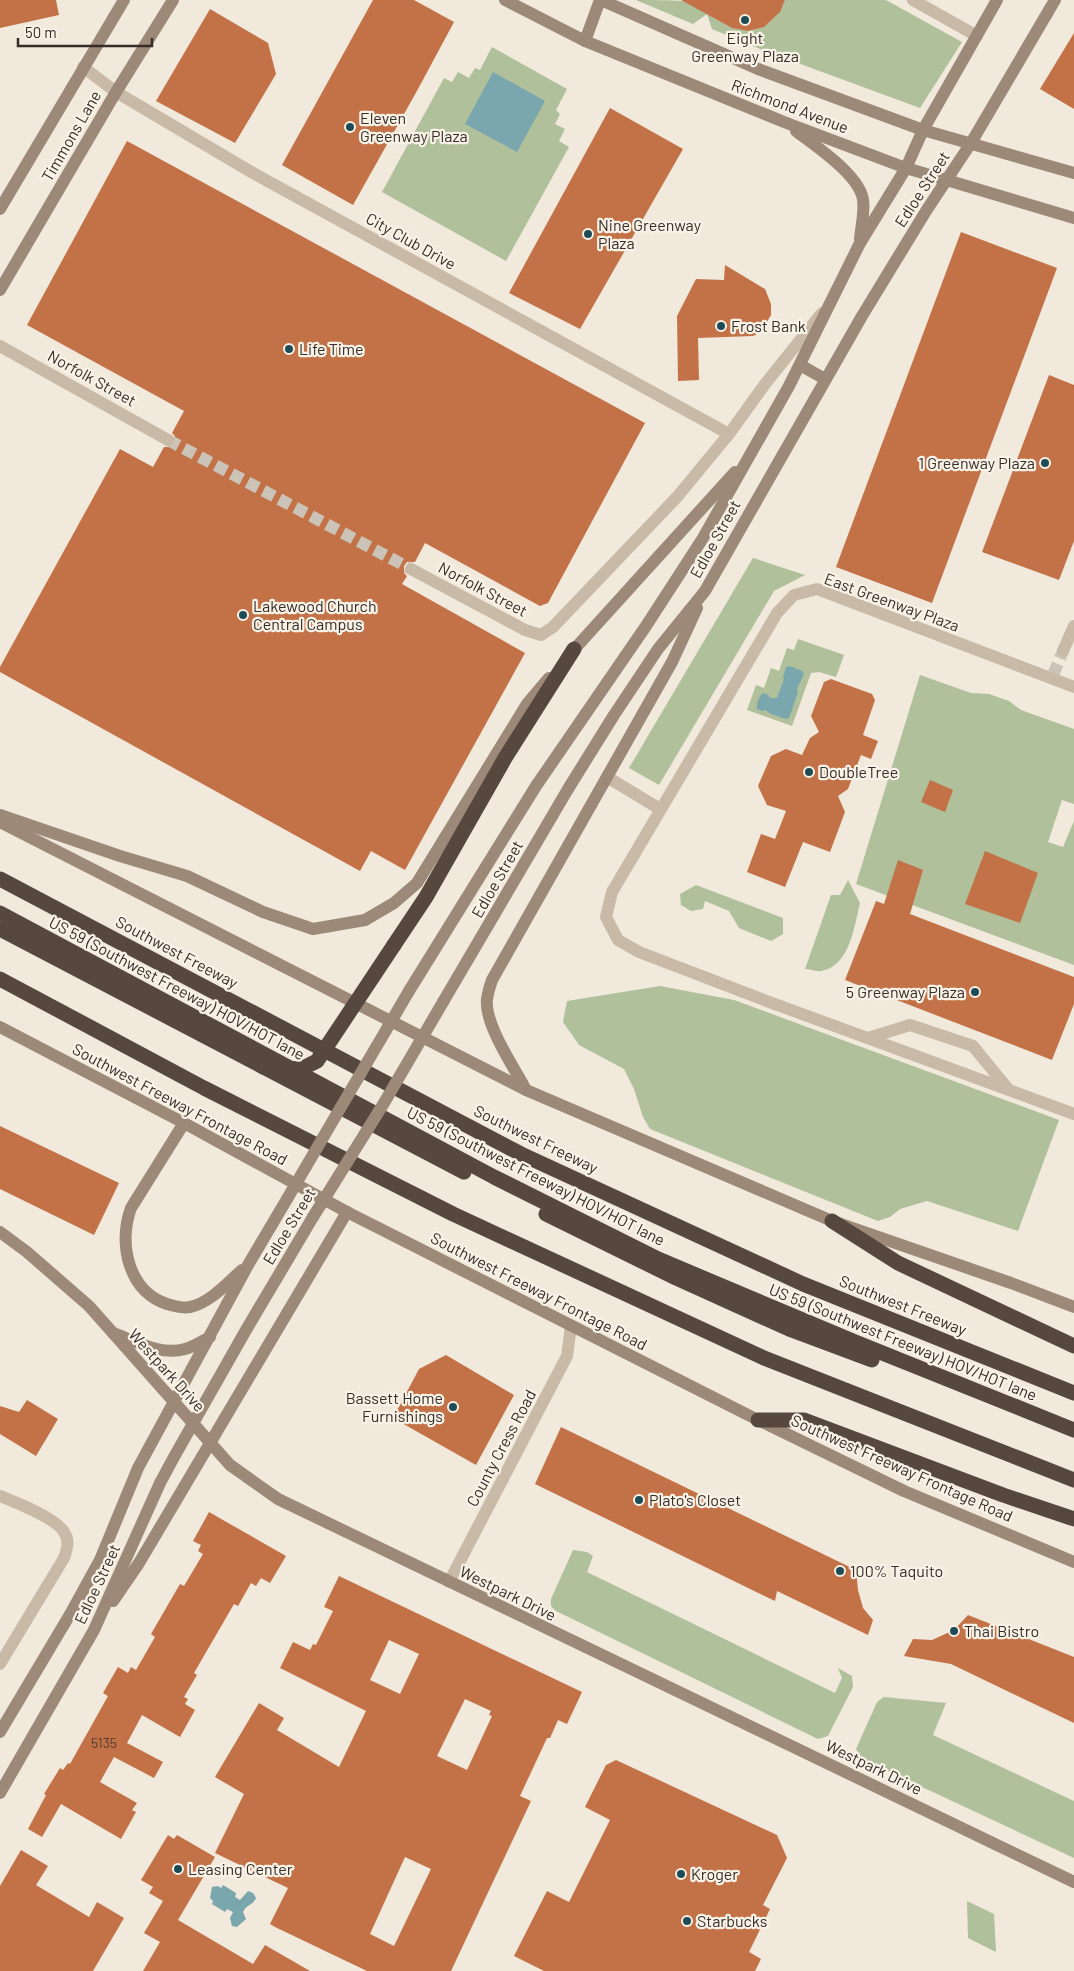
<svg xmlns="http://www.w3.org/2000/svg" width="1074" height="1971" font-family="Barlow,sans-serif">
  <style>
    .green { fill: #afc09b }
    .water { fill: #7aa6ad }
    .building { fill: #c37247; fill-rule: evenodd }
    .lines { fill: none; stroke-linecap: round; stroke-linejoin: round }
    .street-tunnel { stroke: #cbc3b7; stroke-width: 12; stroke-dasharray: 12 6; stroke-linecap: butt }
    .street { stroke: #c9baa7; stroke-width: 12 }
    .secondary { stroke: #9c8978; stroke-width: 12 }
    .highway { stroke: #56483f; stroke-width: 15 }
    .secondary-bridge { stroke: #9c8978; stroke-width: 12 }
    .highway-bridge { stroke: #56483f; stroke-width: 15 }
    .poi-dot { fill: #1e4c56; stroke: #f9f2e7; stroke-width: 2 }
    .labels { text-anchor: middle; stroke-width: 4.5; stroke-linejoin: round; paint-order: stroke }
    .number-label { font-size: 14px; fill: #583e2f }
    .poi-label { font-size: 16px; fill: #352d27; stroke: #f9f2e7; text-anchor: start }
    .street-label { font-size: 16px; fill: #352d27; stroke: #f9f2e7 }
  </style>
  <rect width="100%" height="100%" fill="#f1e9db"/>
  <g class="green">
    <path d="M636,0C648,0 672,0 683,1C711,11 740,47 770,21C778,15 781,10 785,0H886L962,42L920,108L765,51L712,29L707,14L693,24Z"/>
    <polygon points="492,47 567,89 556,110 560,114 555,124 565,129 559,141 569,147 506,261 382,192 444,78 452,82 458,72 469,78 475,68 480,70"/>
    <polygon points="753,558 805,575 774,591 659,785 629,768"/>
    <polygon points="798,639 844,655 836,677 819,672 811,673 792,726 747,710 756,685 764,688 771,668 779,671 787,648 794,650"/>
    <polygon points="920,675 971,693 989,694 1009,701 1021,710 1074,729 1074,804 1062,800 1048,842 1063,847 1074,821 1074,965 856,884"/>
    <path d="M848,880L860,903C854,927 850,966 821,971C816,972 810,969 805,969L831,895H840Z"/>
    <polygon points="696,885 783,918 783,934 771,941 739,928 729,911 705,901 703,909 691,911 681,905 680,894"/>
    <polygon points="660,986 734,1000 1059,1120 1018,1231 927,1201 900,1209 890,1217 878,1221 650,1129 643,1117 634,1089 624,1069 579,1045 563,1022 567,1001"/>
    <polygon points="573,1550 587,1552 593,1556 587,1572 835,1693 842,1678 838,1668 852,1676 853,1687 828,1736 818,1739 556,1611 551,1606 551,1599"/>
    <polygon points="884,1697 946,1703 933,1735 1074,1801 1074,1858 862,1759 856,1749 877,1702"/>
    <polygon points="967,1901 994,1914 996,1952 968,1938"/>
  </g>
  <g class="water">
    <polygon points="493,72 545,101 517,152 465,124"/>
    <path d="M790,666L802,671L804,674L797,689L798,692L789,718L786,719L771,714L765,710L762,711L757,709C756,704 759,696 763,693L768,695L770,698H777L784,679L783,677L786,667Z"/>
    <path d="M223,1885L236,1893L235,1897L240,1900L248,1891L253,1893L256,1898C253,1905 246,1905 243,1912L246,1919L237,1927L232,1926L230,1918L233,1912L227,1909L225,1912L212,1904L213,1901L210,1898L212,1887L218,1886L221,1888Z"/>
  </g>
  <g class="building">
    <polygon points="0,0 56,0 59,15 0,28"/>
    <polygon points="373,0 414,0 454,22 418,89 353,205 282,165"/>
    <polygon points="681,0 785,0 780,12 764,27 748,31 732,28"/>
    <polygon points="210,9 268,43 276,74 235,143 156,101"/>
    <polygon points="1074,33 1074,109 1040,89"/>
    <polygon points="610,108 683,149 580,329 509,293"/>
    <polygon points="127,141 645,423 548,603 540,606 425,543 415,562 407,562 404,566 404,573 407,576 402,584 525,653 405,870 371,851 360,871 0,672 0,667 120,449 153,467 164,447 172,447 175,444 175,436 172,433 184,411 27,325"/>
    <polygon points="961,232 1057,268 932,603 836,567"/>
    <polygon points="725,265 765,289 771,304 771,315 761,332 753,336 698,338 699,380 678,381 677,316 696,279 724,280"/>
    <polygon points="1049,375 1074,385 1074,541 1059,580 982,552"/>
    <polygon points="831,679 872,694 875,700 863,735 878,741 871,759 861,755 848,789 838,796 845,812 830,852 803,842 785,887 747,872 761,834 775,839 786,811 767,805 758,786 771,756 786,749 802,755 810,738 819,732 811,716 824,682"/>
    <polygon points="930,780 953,790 945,812 921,802"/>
    <polygon points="985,851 1038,873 1020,923 965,904"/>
    <polygon points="898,860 923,870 910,914 1074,977 1074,1004 1052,1060 845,980 876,901 884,904"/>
    <polygon points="0,1126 119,1183 94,1235 0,1189"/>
    <polygon points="446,1355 514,1395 476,1465 393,1418 419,1369"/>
    <polygon points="27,1400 58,1419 36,1456 0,1434 0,1406 19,1412"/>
    <polygon points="561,1427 856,1570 858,1590 863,1608 873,1620 868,1635 777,1591 775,1601 535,1484"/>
    <polygon points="209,1512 286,1556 270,1583 261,1578 256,1586 251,1583 238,1606 234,1604 194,1673 197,1675 184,1697 188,1699 185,1704 195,1710 180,1737 142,1715 127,1743 163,1762 154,1778 114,1757 100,1782 137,1803 132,1810 136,1812 121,1839 61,1804 42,1837 28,1829 46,1795 44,1794 60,1768 63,1770 68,1763 70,1764 108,1696 103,1693 118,1667 128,1673 131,1667 136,1670 155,1637 151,1634 180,1584 184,1586 203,1554 198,1551 201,1545 193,1541"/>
    <path d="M339,1576L582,1692L567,1724L558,1720L550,1738H547L520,1796L531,1801L451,1971H367L275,1927L270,1924L288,1888L215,1853L244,1794L215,1777L259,1703L284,1718L277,1730L339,1767L366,1711L280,1668L293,1642L310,1650L313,1644L316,1645L333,1611L324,1607ZM389,1640L419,1654L400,1694L370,1680ZM465,1699L491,1711L489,1715L492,1716L467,1770L437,1756ZM405,1857L431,1869L394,1946L370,1934Z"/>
    <polygon points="968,1615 1074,1657 1074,1723 951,1664 904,1656 913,1639 932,1640 954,1630"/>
    <polygon points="616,1760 777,1835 787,1858 763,1905 770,1909 749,1952 761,1959 755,1971 544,1971 514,1956 547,1891 569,1902 610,1820 585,1807 606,1765"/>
    <polygon points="168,1835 174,1839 177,1835 215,1857 178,1920 253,1964 265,1945 310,1971 143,1971 160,1942 144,1933 163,1901 149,1893 153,1887 141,1880"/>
    <polygon points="21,1850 48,1866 36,1885 89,1917 97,1902 124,1918 93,1971 0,1971 0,1886"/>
  </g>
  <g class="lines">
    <g class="street-tunnel">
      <polyline points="168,440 411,569"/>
      <polyline points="1053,675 1063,651"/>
    </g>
    <g class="street">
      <polyline points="913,0 977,36"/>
      <polyline points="83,67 116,92 253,173 729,434"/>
      <polyline points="0,346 168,440"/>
      <polyline points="411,569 525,630 541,635 553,627 677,497 729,434 765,384 822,313"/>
      <polyline points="1063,651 1074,626"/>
      <polyline points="1074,687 817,589 794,595 777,613 612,892 606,917 618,940 639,952 764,1000 1074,1114"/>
      <polyline points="607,777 660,809"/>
      <polyline points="868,1038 910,1025 973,1046 1008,1089"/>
      <path d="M0,1496C15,1502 56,1518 64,1532C70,1541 67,1549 64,1558L0,1664"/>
      <polyline points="449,1582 567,1356 571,1326"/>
    </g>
    <g class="secondary">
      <polyline points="505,0 585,41 784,122 906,168 1074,218"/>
      <polyline points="601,0 758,69 923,130 1074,173"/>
      <polyline points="585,41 600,0"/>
      <path d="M796,131C814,145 860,175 863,200C865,211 861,227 860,239"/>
      <polyline points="0,209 124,0"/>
      <polyline points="0,290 116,92 173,0"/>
      <polyline points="800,365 825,379"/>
      <polyline points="569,655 735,472"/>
      <polyline points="0,815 120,856 187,876 263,912 313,929 365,920 394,903 417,883 527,704 549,678"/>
      <polyline points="0,822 526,1090 832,1221 1011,1283 1074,1307"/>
      <polyline points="409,991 536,786 646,626 703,538 789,386 860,243 906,168 923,130 997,0"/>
      <polyline points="443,1002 568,789 614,715 658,649 705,591 862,316 926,211 971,143 1055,0"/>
      <polyline points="0,1027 184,1123 347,1212 758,1420 904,1491 1074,1562"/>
      <path d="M526,1090C514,1067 484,1024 487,999C488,992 490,986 492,980L672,662L697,608"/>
      <path d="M184,1123L131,1208C118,1243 128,1291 167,1304C175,1306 182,1309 190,1307C210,1303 227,1283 242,1270"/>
      <polyline points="0,1232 27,1252 89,1306 230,1465 278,1499 1074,1882"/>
      <path d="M113,1333C135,1341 161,1356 185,1349C193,1347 202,1341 210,1337"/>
      <polyline points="113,1601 139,1563 347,1212"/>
      <polyline points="0,1732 72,1611 100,1560 138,1468 248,1265 287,1199"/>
      <polyline points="0,1793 94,1630 160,1483 174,1457 246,1330 313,1217"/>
    </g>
    <g class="highway">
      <polyline points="0,879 521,1154 803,1284 1074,1393"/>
      <polyline points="0,913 494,1177 658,1259 855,1342 1074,1430"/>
      <polyline points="0,929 464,1172"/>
      <polyline points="394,945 426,897 505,758 574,649"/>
      <polyline points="0,979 204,1088 453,1214 764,1358 1074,1480"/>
      <polyline points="546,1214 676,1278 789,1329 872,1360"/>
      <polyline points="832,1221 898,1263 1074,1346"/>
      <polyline points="758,1420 804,1420 1003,1495 1074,1519"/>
    </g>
    <g class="secondary-bridge">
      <polyline points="287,1199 409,991"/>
      <polyline points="313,1217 384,1103 443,1002"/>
    </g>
    <polyline class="highway-bridge" points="263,1067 301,1069 317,1061 394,945"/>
  </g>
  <g class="poi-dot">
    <circle cx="745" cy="20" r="5"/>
    <circle cx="350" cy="127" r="5"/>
    <circle cx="588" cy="234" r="5"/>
    <circle cx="721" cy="326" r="5"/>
    <circle cx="289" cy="349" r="5"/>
    <circle cx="1045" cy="463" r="5"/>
    <circle cx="243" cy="615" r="5"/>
    <circle cx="809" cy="772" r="5"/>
    <circle cx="975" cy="992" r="5"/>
    <circle cx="453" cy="1407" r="5"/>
    <circle cx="639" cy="1500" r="5"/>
    <circle cx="840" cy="1571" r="5"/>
    <circle cx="954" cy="1631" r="5"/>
    <circle cx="178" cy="1869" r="5"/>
    <circle cx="681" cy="1874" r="5"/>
    <circle cx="687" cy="1921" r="5"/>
  </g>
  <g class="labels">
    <g class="number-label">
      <text x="104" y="1748">5135</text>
    </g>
    <g class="poi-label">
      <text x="745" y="44" text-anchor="middle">Eight<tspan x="745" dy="18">Greenway Plaza</tspan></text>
      <text x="360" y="124">Eleven<tspan x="360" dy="18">Greenway Plaza</tspan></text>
      <text x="598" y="231">Nine Greenway<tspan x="598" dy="18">Plaza</tspan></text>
      <text x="731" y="332">Frost Bank</text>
      <text x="299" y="355">Life Time</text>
      <text x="1035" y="469" text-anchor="end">1 Greenway Plaza</text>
      <text x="253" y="612">Lakewood Church<tspan x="253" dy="18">Central Campus</tspan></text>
      <text x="819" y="778">DoubleTree</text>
      <text x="965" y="998" text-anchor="end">5 Greenway Plaza</text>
      <text x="443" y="1404" text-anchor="end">Bassett Home<tspan x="443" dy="18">Furnishings</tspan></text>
      <text x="649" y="1506">Plato's Closet</text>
      <text x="850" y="1577">100% Taquito</text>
      <text x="964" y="1637">Thai Bistro</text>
      <text x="188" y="1875">Leasing Center</text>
      <text x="691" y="1880">Kroger</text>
      <text x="697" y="1927">Starbucks</text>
    </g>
    <g class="street-label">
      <text transform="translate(790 106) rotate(21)" y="6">Richmond Avenue</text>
      <text transform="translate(71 136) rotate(-60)" y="6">Timmons Lane</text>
      <text transform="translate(922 189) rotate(-57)" y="6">Edloe Street</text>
      <text transform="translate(411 241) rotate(29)" y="6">City Club Drive</text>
      <text transform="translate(92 378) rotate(29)" y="6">Norfolk Street</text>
      <text transform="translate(715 539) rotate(-61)" y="6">Edloe Street</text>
      <text transform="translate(483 589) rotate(28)" y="6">Norfolk Street</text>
      <text transform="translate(892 602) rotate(20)" y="6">East Greenway Plaza</text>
      <text transform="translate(497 879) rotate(-60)" y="6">Edloe Street</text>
      <text transform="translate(177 952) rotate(28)" y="6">Southwest Freeway</text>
      <text transform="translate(177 988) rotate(28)" y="6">US 59 (Southwest Freeway) HOV/HOT lane</text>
      <text transform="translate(180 1104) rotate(28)" y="6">Southwest Freeway Frontage Road</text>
      <text transform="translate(536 1139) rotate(26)" y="6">Southwest Freeway</text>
      <text transform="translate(536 1176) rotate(27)" y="6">US 59 (Southwest Freeway) HOV/HOT lane</text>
      <text transform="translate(289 1226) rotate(-59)" y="6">Edloe Street</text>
      <text transform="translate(539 1291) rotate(27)" y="6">Southwest Freeway Frontage Road</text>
      <text transform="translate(903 1305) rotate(22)" y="6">Southwest Freeway</text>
      <text transform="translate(903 1342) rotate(22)" y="6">US 59 (Southwest Freeway) HOV/HOT lane</text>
      <text transform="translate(167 1370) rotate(48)" y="6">Westpark Drive</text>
      <text transform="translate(501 1448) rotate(-62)" y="6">County Cress Road</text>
      <text transform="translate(902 1468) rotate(24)" y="6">Southwest Freeway Frontage Road</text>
      <text transform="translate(97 1584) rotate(-65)" y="6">Edloe Street</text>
      <text transform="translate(508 1593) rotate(26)" y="6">Westpark Drive</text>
      <text transform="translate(874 1767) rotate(26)" y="6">Westpark Drive</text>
    </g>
  </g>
  <path d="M18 38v8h134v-8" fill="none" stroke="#352d27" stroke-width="2.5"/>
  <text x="25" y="38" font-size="15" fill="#352d27" stroke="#f9f2e7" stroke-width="4" paint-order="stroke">50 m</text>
</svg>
